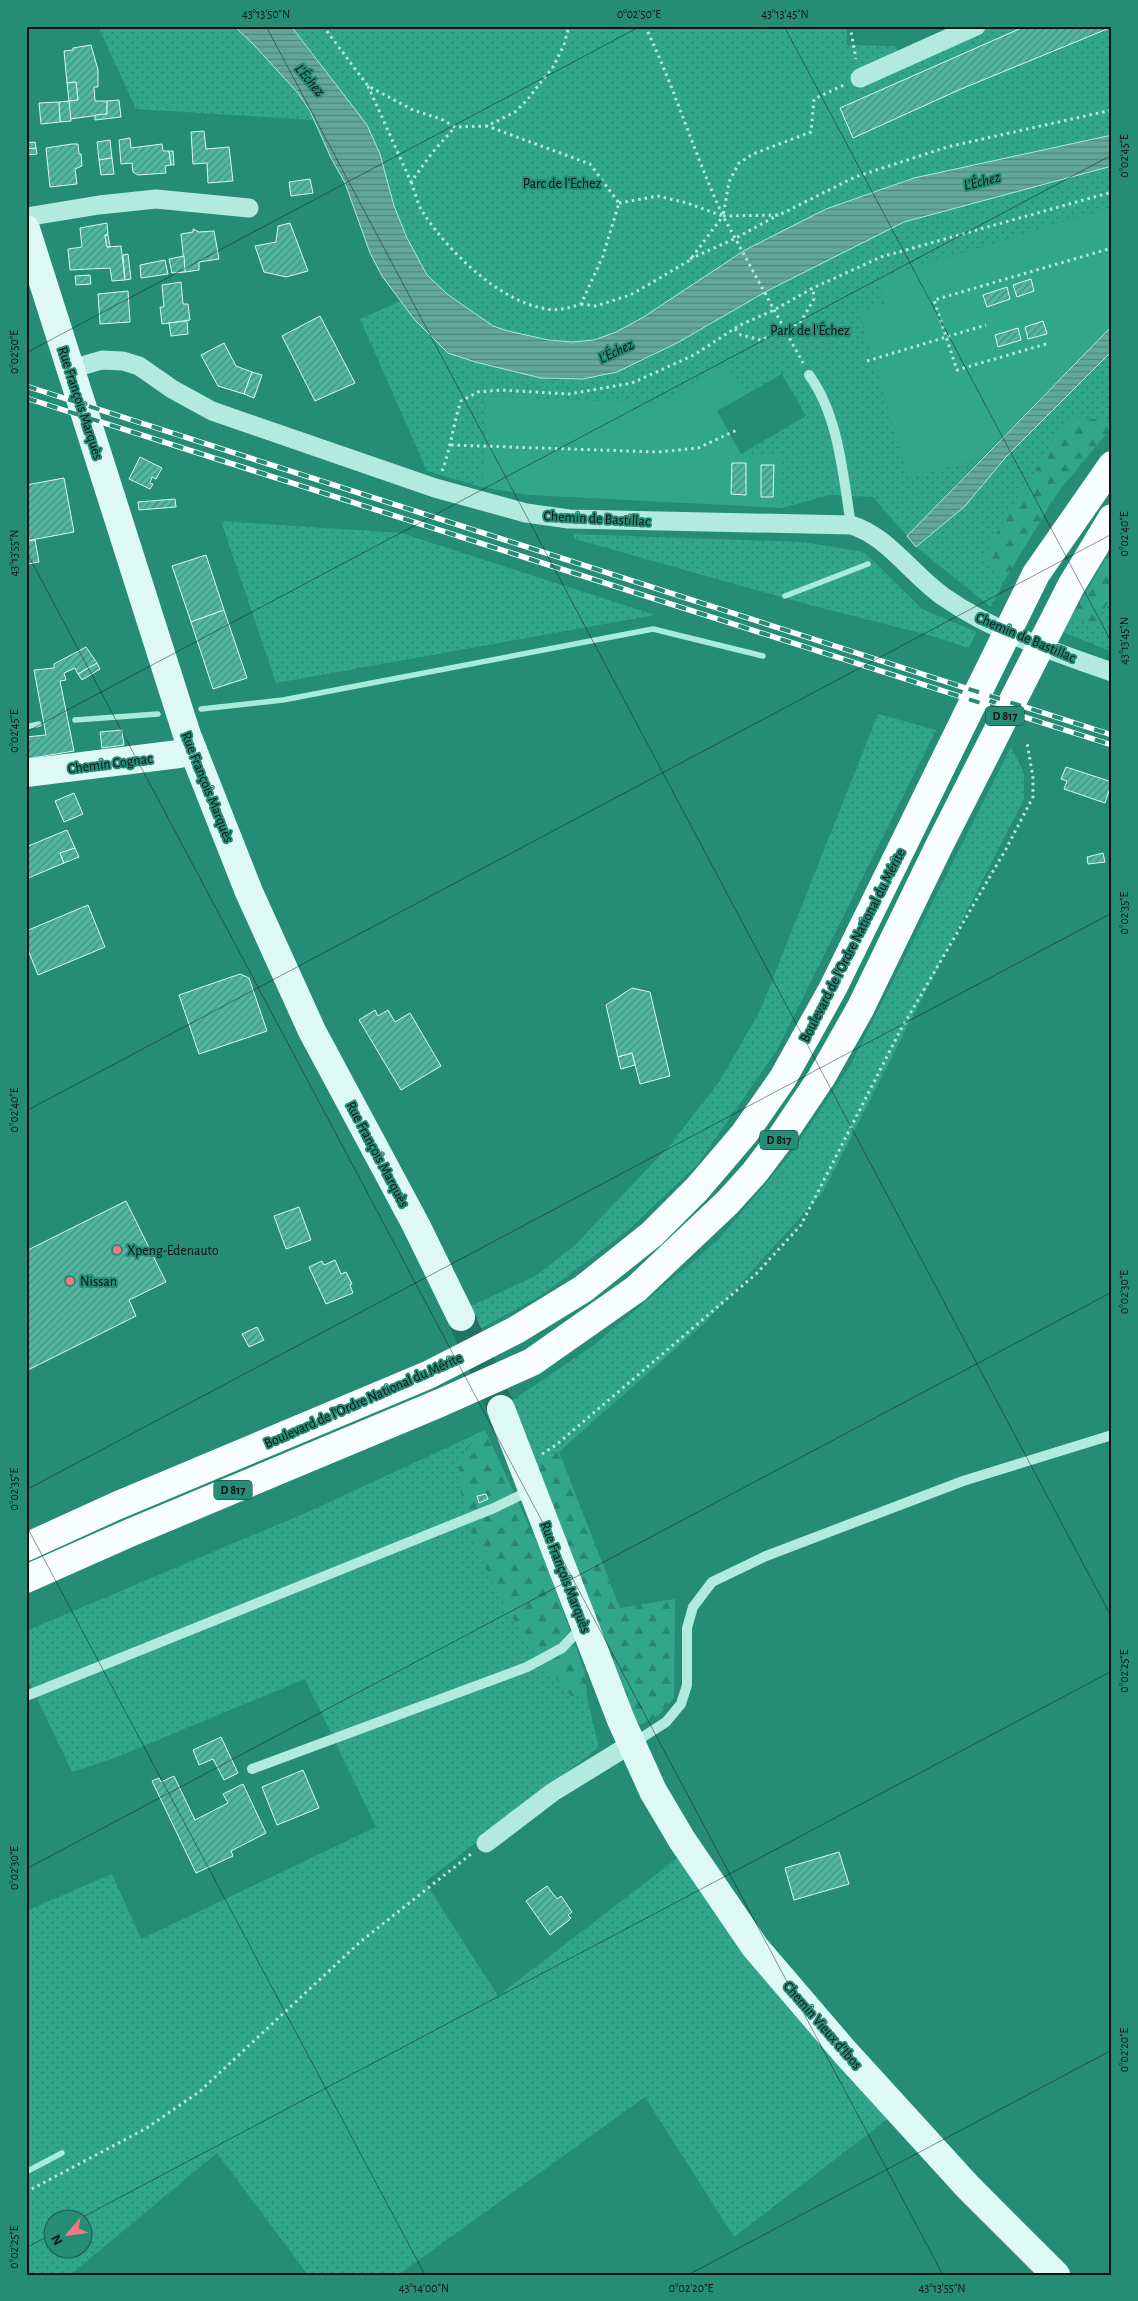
<svg xmlns="http://www.w3.org/2000/svg" width="1138" height="2301" font-family="'Alegreya Sans',sans-serif">
  <style>
    .grass { fill: url(#grass-dots); fill-rule: evenodd }
    .forest { fill: url(#forest-firs) }
    .garden { fill: #32a68b }
    .water { fill: url(#water-rules); stroke: #a8ebdb }
    .lines { fill: none; stroke-linecap: round; stroke-linejoin: round }
    .stream { stroke: #a8ebdb; stroke-width: 5.5 }
    .building { fill: url(#building-hatch); stroke: #d8f8f0 }
    .secondary-tunnel { stroke: #217362; stroke-width: 28; stroke-dasharray: 28 14; stroke-linecap: butt }
    .path { stroke: #b3eade; stroke-width: 3; stroke-dasharray: 2.5 4; stroke-linecap: butt }
    .lane { stroke: #b3eade; stroke-width: 10 }
    .street { stroke: #b3eade; stroke-width: 19 }
    .secondary { stroke: #def9f3; stroke-width: 28 }
    .primary { stroke: #f7fefd; stroke-width: 28 }
    .rail-casing { stroke: #fff; stroke-width: 5.5 }
    .rail { stroke: #258c76; stroke-width: 4; stroke-dasharray: 11; stroke-linecap: butt }
    .ticks { fill: none; stroke: #111; stroke-width: 1; stroke-opacity: 0.45 }
    .poi-dot { fill: #f57780; stroke: #258c76; stroke-width: 2 }
    .labels { text-anchor: middle; stroke-width: 4; stroke-linejoin: round; paint-order: stroke }
    .shield { fill: #258c76; stroke: #17362f; stroke-width: 1 }
    .shield-label { font-size: 12px; font-weight: bold; fill: #111 }
    .park-label { font-size: 14px; fill: #111; stroke: #258c76 }
    .street-label { font-size: 14px; fill: #111; stroke: #258c76 }
    .poi-label { font-size: 14px; fill: #111; stroke: #258c76; text-anchor: start }
    .water-label { font-size: 15px; font-style: italic; fill: #111; stroke: #258c76 }
    .neatline { fill: none; stroke: #111; stroke-width: 2 }
    .ticks-label { font-size: 12px; text-anchor: middle; fill: #111 }
  </style>
  <defs>
    <pattern id="grass-dots" width="8" height="8" patternUnits="userSpaceOnUse" patternTransform="scale(1.25)"><rect width="8" height="8" fill="#32a68b"/><path d="M2 2h.1M6 6h.1" fill="none" stroke="#298670" stroke-width="1.8" stroke-linecap="round"/></pattern>
    <pattern id="forest-firs" width="22" height="20" patternUnits="userSpaceOnUse" patternTransform="scale(1.25)"><rect width="22" height="20" fill="#32a68b"/><path d="M5 1l3.5 6h-7zM16 11l3.5 6h-7z" fill="#298670"/></pattern>
    <pattern id="water-rules" width="6" height="5" patternUnits="userSpaceOnUse" patternTransform="scale(1.25)"><rect width="6" height="5" fill="#63a798"/><path d="M0 2.5h6" fill="none" stroke="#50877b"/></pattern>
    <pattern id="building-hatch" width="6" height="6" patternUnits="userSpaceOnUse" patternTransform="scale(1.25)"><rect width="6" height="6" fill="#51b59f"/><path d="M-1 1l2-2M0 6l6-6M5 7l2-2" fill="none" stroke="#429280"/></pattern>
  </defs>
  <rect width="100%" height="100%" fill="#258c76"/>
  <g class="grass">
    <polygon points="98,26 234,26 254,45 298,93 314,120 136,109"/>
    <polygon points="291,26 847,26 847,45 895,46 899,54 961,26 1112,26 1112,135 914,178 826,209 745,250 642,318 616,332 594,340 572,342 549,339 508,331 493,326 447,294 427,275 407,238 394,206 380,154 367,125"/>
    <polygon points="1112,166 1112,207 876,279 886,303 859,312 908,477 982,457 907,536 873,497 829,495 782,508 782,455 741,454 806,416 782,374 745,395 727,363 659,403 486,396 482,487 427,471 360,319 401,301 414,319 448,353 475,362 554,380 599,377 638,363 677,343 767,291 904,222"/>
    <polygon points="1112,351 1112,422 1079,417 985,564 1006,578 991,607 916,547 965,506 1006,457"/>
    <polygon points="221,521 401,533 655,615 276,683"/>
    <polygon points="573,534 803,542 864,552 922,609 976,632 969,648 928,635 806,604 575,539"/>
    <polygon points="1112,595 1112,652 1063,632 1072,616 1095,625"/>
    <polygon points="878,714 936,730 777,1050 697,1165 627,1231 542,1295 478,1330 469,1307 537,1275 574,1246 670,1145 719,1082 760,1011"/>
    <polygon points="1011,747 1024,773 1024,799 823,1192 707,1321 559,1452 544,1454 534,1465 510,1402 594,1345 719,1239 790,1155 850,1066"/>
    <path d="M485,1430L465,1449L571,1696L587,1697L599,1747L425,1882L498,1996L697,1843L767,1944L907,2104L734,2237L645,2097L398,2275H308L217,2153L70,2275H26V1911L112,1874L141,1939L376,1827L305,1679L117,1757L72,1772L26,1675V1631L310,1511ZM52,2218H82V2248H52Z"/>
  </g>
  <g class="forest">
    <polygon points="1079,417 1112,422 1112,427 1058,492 1006,578 985,564 991,542 1063,425"/>
    <polygon points="1112,547 1112,595 1095,625 1072,616"/>
    <path d="M485,1430L544,1558L585,1673L587,1697L571,1696C522,1641 479,1573 463,1500C461,1493 457,1482 458,1474C462,1451 469,1445 485,1430Z"/>
    <polygon points="559,1452 620,1608 675,1599 674,1698 660,1714 641,1725 629,1712 534,1465 544,1454"/>
  </g>
  <g class="garden">
    <polygon points="1112,207 1112,326 982,457 908,478 859,312 886,303 876,279"/>
    <polygon points="727,363 745,395 717,411 741,454 782,454 782,508 529,495 482,487 486,396 659,403"/>
  </g>
  <g class="water">
    <polygon points="234,26 291,26 367,125 380,154 394,206 407,238 427,275 447,294 493,326 508,331 549,340 572,342 594,340 616,332 642,318 745,250 826,209 914,178 1112,135 1112,166 904,222 767,291 677,343 617,372 583,379 541,378 475,362 448,353 414,319 382,276 370,253 345,183 331,158 310,111 298,93 254,45"/>
    <polygon points="1112,326 1112,351 1006,457 965,506 916,547 907,536"/>
  </g>
  <g class="lines">
    <g class="stream">
      <polyline points="785,596 868,564"/>
      <polyline points="201,709 283,700 653,629 763,656"/>
      <polyline points="75,720 158,714"/>
      <polyline points="26,727 39,724"/>
      <polyline points="26,2172 62,2153"/>
    </g>
  </g>
  <g class="building">
    <polygon points="1026,26 1112,27 961,89 853,138 840,108"/>
    <polygon points="91,45 98,70 98,87 94,87 95,101 107,101 107,114 70,119 69,101 78,100 76,82 67,83 64,51 73,50 73,48"/>
    <polygon points="76,82 78,100 69,101 67,83"/>
    <polygon points="119,100 121,117 95,120 95,115 107,114 107,101"/>
    <polygon points="69,101 71,121 60,122 59,102"/>
    <polygon points="59,102 60,122 41,124 39,103"/>
    <polygon points="204,131 206,149 229,147 233,181 208,183 207,163 193,164 191,132"/>
    <polygon points="130,138 131,148 162,144 163,151 169,151 171,165 165,166 166,173 138,175 133,172 132,163 121,164 119,140"/>
    <polygon points="110,140 112,158 99,160 97,142"/>
    <polygon points="35,142 36,148 28,149 27,143"/>
    <polygon points="72,144 78,144 79,154 81,154 82,166 75,169 77,184 50,187 46,148"/>
    <polygon points="36,148 37,154 26,155 26,149"/>
    <polygon points="169,151 173,151 174,165 171,165"/>
    <polygon points="112,158 114,174 101,175 99,160"/>
    <polygon points="310,179 313,193 291,196 289,182"/>
    <polygon points="107,223 108,235 105,235 107,247 121,246 125,280 112,281 110,268 70,270 68,249 82,247 80,228"/>
    <polygon points="290,223 308,271 286,277 264,272 255,246 276,242 278,226"/>
    <polygon points="193,229 199,232 214,231 219,259 199,262 199,270 185,272 181,234 193,232"/>
    <polygon points="105,235 108,235 110,247 107,247"/>
    <polygon points="128,254 131,279 125,280 123,255"/>
    <polygon points="184,256 185,272 172,273 169,259"/>
    <polygon points="165,260 168,274 141,278 140,265"/>
    <polygon points="90,275 91,284 76,285 75,276"/>
    <polygon points="1031,279 1034,291 1017,297 1013,285"/>
    <polygon points="181,282 183,304 188,304 190,320 162,324 160,307 164,307 162,285"/>
    <polygon points="1007,287 1010,299 987,307 983,295"/>
    <polygon points="128,291 130,322 100,324 98,294"/>
    <polygon points="320,316 355,383 315,401 282,336"/>
    <polygon points="187,321 188,334 171,336 169,323"/>
    <polygon points="1043,321 1047,334 1028,339 1025,327"/>
    <polygon points="1018,328 1021,340 998,347 995,335"/>
    <polygon points="224,343 236,366 252,372 244,394 218,386 201,355"/>
    <polygon points="252,372 262,375 254,398 244,394"/>
    <polygon points="140,457 162,468 156,479 152,477 150,483 153,484 150,489 129,479"/>
    <polygon points="732,463 746,463 746,495 731,494"/>
    <polygon points="761,465 774,465 773,497 761,497"/>
    <polygon points="64,478 74,532 26,541 26,485"/>
    <polygon points="175,499 176,507 139,510 138,502"/>
    <polygon points="35,540 39,562 28,564 26,541"/>
    <polygon points="206,555 224,610 191,622 172,566"/>
    <polygon points="224,610 247,678 213,689 191,622"/>
    <polygon points="86,647 97,663 78,674 75,668 64,673 66,680 60,681 74,751 26,759 26,737 46,735 34,670 54,668 54,664"/>
    <polygon points="97,663 100,669 82,680 78,674"/>
    <polygon points="122,730 124,745 102,748 100,732"/>
    <polygon points="1066,767 1112,782 1105,803 1064,789 1067,781 1061,779"/>
    <polygon points="74,793 83,814 64,822 55,801"/>
    <polygon points="67,830 75,848 60,853 64,863 26,879 26,847"/>
    <polygon points="75,848 79,857 64,863 60,853"/>
    <polygon points="1103,853 1105,862 1088,864 1087,857"/>
    <polygon points="88,905 105,947 38,975 26,945 26,931"/>
    <polygon points="240,974 249,978 267,1031 199,1054 179,995"/>
    <polygon points="632,988 650,992 670,1076 640,1084 632,1053 618,1057 606,1005"/>
    <polygon points="375,1010 378,1016 388,1010 395,1022 410,1013 441,1066 401,1090 359,1020"/>
    <polygon points="632,1053 635,1065 621,1069 618,1057"/>
    <polygon points="126,1201 166,1282 129,1300 136,1316 26,1371 26,1251"/>
    <polygon points="299,1207 311,1240 286,1249 274,1216"/>
    <polygon points="335,1260 341,1274 346,1272 352,1284 350,1285 353,1293 326,1304 309,1267 322,1261 324,1265"/>
    <polygon points="257,1327 264,1340 249,1347 242,1334"/>
    <polygon points="486,1494 488,1499 479,1503 477,1496"/>
    <polygon points="221,1737 238,1773 224,1780 213,1759 199,1765 193,1750"/>
    <polygon points="303,1770 319,1808 277,1825 262,1787"/>
    <polygon points="174,1776 195,1820 228,1803 223,1794 243,1784 266,1833 231,1851 233,1856 196,1873 152,1781 159,1778 161,1782"/>
    <polygon points="839,1852 849,1884 794,1900 785,1868"/>
    <polygon points="547,1886 557,1899 561,1896 572,1912 568,1915 571,1918 568,1921 550,1935 526,1901"/>
  </g>
  <g class="lines">
    <polyline class="secondary-tunnel" points="461,1317 501,1409"/>
    <g class="path">
      <polyline points="323,26 368,86 413,110 441,119 455,127 487,126 515,112 527,100 553,67 564,45 569,26"/>
      <path d="M645,26C675,88 694,154 723,216L729,182L739,163L753,154L811,132L814,99L844,85"/>
      <polyline points="850,26 856,59"/>
      <polyline points="368,86 411,182 432,153 455,127"/>
      <path d="M411,182C415,191 417,203 422,211C447,250 499,302 547,309C559,311 569,308 581,304L603,256L619,203L590,164L487,126"/>
      <polyline points="619,203 658,196 687,203 723,216 803,363"/>
      <polyline points="690,259 736,238 778,215"/>
      <polyline points="581,304 596,306 630,295 653,282 690,260 723,216 779,215 855,177 947,147 1112,110"/>
      <polyline points="735,329 741,335 761,340 800,323 814,299 813,288"/>
      <polyline points="1046,344 957,370 934,300 1112,248"/>
      <polyline points="867,361 986,325"/>
      <polyline points="451,445 658,452 698,448 737,430"/>
      <path d="M442,471C451,448 453,424 461,401L478,392L501,390L569,394L632,383L694,355L740,325L774,310L813,288L881,257L1112,192"/>
      <polyline points="542,1454 556,1445 756,1274 801,1225 900,1031 1006,849 1033,797 1033,778 1027,742"/>
      <polyline points="26,2192 145,2129 199,2092 360,1942 471,1854"/>
    </g>
    <g class="lane">
      <path d="M809,375C839,416 843,476 851,525"/>
      <polyline points="26,1696 494,1508 531,1490"/>
      <polyline points="632,1744 666,1722 681,1704 687,1685 687,1628 693,1607 712,1582 766,1556 963,1481 1112,1435"/>
      <polyline points="252,1769 527,1667 562,1648 582,1627"/>
    </g>
    <g class="street">
      <polyline points="860,78 976,26"/>
      <polyline points="26,217 99,205 156,199 249,208"/>
      <path d="M71,369L102,360L123,361L139,366L172,389L212,411L435,488L526,513L569,519L851,525C888,536 912,575 944,597C994,632 1055,652 1112,672"/>
      <polyline points="486,1843 553,1792 631,1744"/>
    </g>
    <g class="secondary">
      <polyline points="26,229 187,735 249,892 312,1031 416,1225 461,1317"/>
      <polyline points="26,773 179,754 193,750"/>
      <polyline points="501,1409 621,1720 653,1791 682,1840 755,1947 844,2051 968,2187 1056,2275"/>
    </g>
    <g class="primary">
      <polyline points="26,1547 116,1506 428,1375 516,1330 583,1289 652,1234 697,1189 744,1134 783,1078 833,988 1036,574 1112,465"/>
      <polyline points="26,1579 132,1532 440,1403 532,1362 636,1289 728,1202 755,1172 780,1139 821,1078 860,1009 939,846 1071,586 1112,518"/>
    </g>
    <g class="rail-casing">
      <g id="rail">
        <polyline points="26,386 1112,735"/>
        <polyline points="26,398 1112,745"/>
      </g>
    </g>
    <use href="#rail" class="rail"/>
  </g>
  <path class="ticks" d="M266,26L1112,1618M784,26L1112,643M26,353L641,26M26,551L943,2275M26,732L1112,155M26,1111L1112,534M26,1490L1112,913M26,1525L425,2275M26,1869L1112,1292M81,2218L1112,1671M26,2248L52,2234M688,2275L1112,2050"/>
  <g class="poi-dot">
    <circle cx="117" cy="1250" r="5"/>
    <circle cx="70" cy="1281" r="5"/>
  </g>
  <g class="labels">
    <g class="shield">
      <rect x="986" y="706.5" width="38" height="19" rx="4"/>
      <rect x="760" y="1130.5" width="38" height="19" rx="4"/>
      <rect x="214" y="1480.5" width="38" height="19" rx="4"/>
    </g>
    <g class="shield-label">
      <text x="1005" y="720">D 817</text>
      <text x="779" y="1144">D 817</text>
      <text x="233" y="1494">D 817</text>
    </g>
    <g class="park-label">
      <text x="562" y="188">Parc de l'Echez</text>
      <text x="810" y="335">Park de l'Échez</text>
    </g>
    <g class="street-label">
      <text transform="translate(81 403) rotate(72)" y="5">Rue François Marquès</text>
      <text transform="translate(597 518) rotate(3)" y="5">Chemin de Bastillac</text>
      <text transform="translate(1026 637) rotate(23)" y="5">Chemin de Bastillac</text>
      <text transform="translate(110 763) rotate(-7)" y="5">Chemin Cognac</text>
      <text transform="translate(208 787) rotate(68)" y="5">Rue François Marquès</text>
      <text transform="translate(852 945) rotate(-63)" y="5">Boulevard de l'Ordre National du Mérite</text>
      <text transform="translate(378 1154) rotate(62)" y="5">Rue François Marquès</text>
      <text transform="translate(363 1400) rotate(-24)" y="5">Boulevard de l'Ordre National du Mérite</text>
      <text transform="translate(566 1577) rotate(69)" y="5">Rue François Marquès</text>
      <text transform="translate(823 2025) rotate(49)" y="5">Chemin Vieux d'Ibos</text>
    </g>
    <g class="poi-label">
      <text x="127" y="1255">Xpeng-Edenauto</text>
      <text x="80" y="1286">Nissan</text>
    </g>
    <g class="water-label">
      <text transform="translate(310 80) rotate(50)" y="5">L'Échez</text>
      <text transform="translate(982 181) rotate(-14)" y="5">L'Échez</text>
      <text transform="translate(616 351) rotate(-25)" y="5">L'Échez</text>
    </g>
  </g>
  <rect width="1138" height="2301" fill="none" stroke="#258c76" stroke-width="55"/>
  <g transform="translate(68 2234) rotate(242)"><circle r="24" fill="#258c76" stroke="#1d5b4e"/>
  <path d="M0-4L9 19L0 12L-9 19Z" fill="#f57780"/>
  <text y="-8" font-size="14" font-weight="bold" text-anchor="middle" fill="#111111">N</text>
  </g>
  <rect x="28" y="28" width="1082" height="2246" class="neatline"/>
  <g class="ticks-label">
    <text x="266" y="18">43°13'50"N</text>
    <text x="639" y="18">0°02'50"E</text>
    <text x="785" y="18">43°13'45"N</text>
    <text transform="translate(1124 156) rotate(-90)" y="4">0°02'45"E</text>
    <text transform="translate(14 352) rotate(-90)" y="4">0°02'50"E</text>
    <text transform="translate(1124 534) rotate(-90)" y="4">0°02'40"E</text>
    <text transform="translate(14 553) rotate(-90)" y="4">43°13'55"N</text>
    <text transform="translate(1124 641) rotate(-90)" y="4">43°13'45"N</text>
    <text transform="translate(14 731) rotate(-90)" y="4">0°02'45"E</text>
    <text transform="translate(1124 913) rotate(-90)" y="4">0°02'35"E</text>
    <text transform="translate(14 1110) rotate(-90)" y="4">0°02'40"E</text>
    <text transform="translate(1124 1292) rotate(-90)" y="4">0°02'30"E</text>
    <text transform="translate(14 1489) rotate(-90)" y="4">0°02'35"E</text>
    <text transform="translate(1124 1671) rotate(-90)" y="4">0°02'25"E</text>
    <text transform="translate(14 1868) rotate(-90)" y="4">0°02'30"E</text>
    <text transform="translate(1124 2050) rotate(-90)" y="4">0°02'20"E</text>
    <text transform="translate(14 2247) rotate(-90)" y="4">0°02'25"E</text>
    <text x="424" y="2292">43°14'00"N</text>
    <text x="691" y="2292">0°02'20"E</text>
    <text x="942" y="2292">43°13'55"N</text>
  </g>
</svg>
